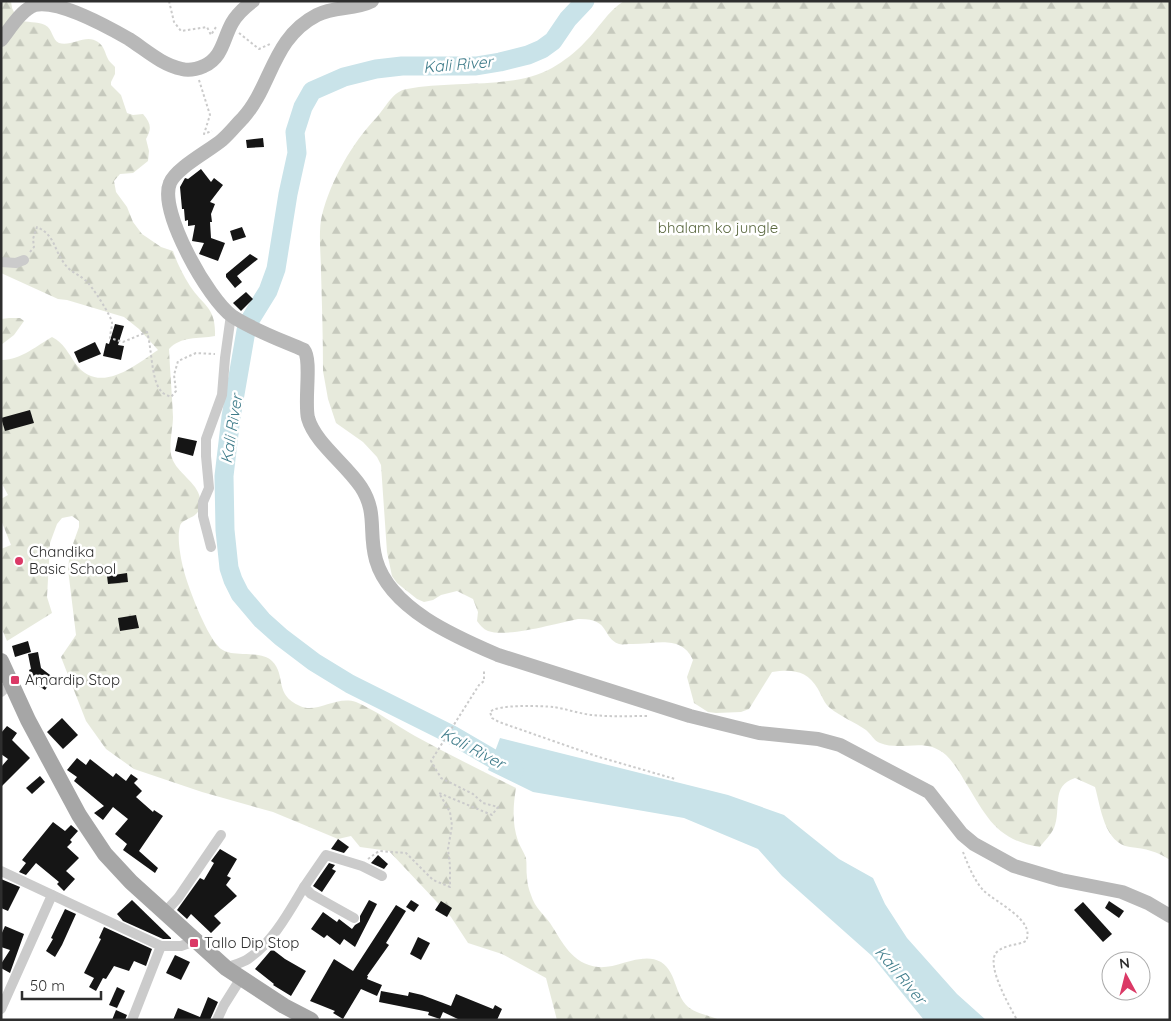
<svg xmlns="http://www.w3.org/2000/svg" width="1171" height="1021" font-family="Quicksand,sans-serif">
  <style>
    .forest { fill: url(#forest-firs) }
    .water { fill: #c9e3e9 }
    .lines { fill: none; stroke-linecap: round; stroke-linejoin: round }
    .river { stroke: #c9e3e9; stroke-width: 19 }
    .building { fill: #151515 }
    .path { stroke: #cbcbcb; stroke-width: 2; stroke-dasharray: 2.5 2.5; stroke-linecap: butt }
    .minor { stroke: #cbcbcb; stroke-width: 10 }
    .secondary { stroke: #b8b8b8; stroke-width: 14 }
    .primary { stroke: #a6a6a6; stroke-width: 16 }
    .poi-dot { fill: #db3966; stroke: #fff; stroke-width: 2 }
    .labels { text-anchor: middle; stroke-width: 5; stroke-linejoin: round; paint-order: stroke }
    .park-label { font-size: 15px; fill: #59673e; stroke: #fff }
    .poi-label { font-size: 15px; fill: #2e2e2e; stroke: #fff; text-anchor: start }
    .water-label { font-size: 16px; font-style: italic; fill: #407d8b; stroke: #fff }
  </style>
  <defs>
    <pattern id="forest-firs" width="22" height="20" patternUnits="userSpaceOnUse" patternTransform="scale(1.25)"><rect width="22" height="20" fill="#e7eadc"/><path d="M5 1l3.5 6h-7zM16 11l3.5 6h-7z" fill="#c6c9bd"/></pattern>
  </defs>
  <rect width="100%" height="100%" fill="#fff"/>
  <g class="forest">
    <path d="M1,1H11L12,8L18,20C27,23 37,21 45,25C53,29 52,40 59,43C72,47 86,33 98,42C104,46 105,53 108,59C109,62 113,64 115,67V74L111,82V85L121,95L127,113L133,115L143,114C151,123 152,129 146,139L149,151L148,161L133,173L120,174L114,181L116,192L127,207L133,222L142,234L161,247L173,251C177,263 183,275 190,286C204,307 216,307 215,336C198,339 181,336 169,349C170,371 172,394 173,417C173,429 168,447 172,458C177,473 197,482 200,498C204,520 183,516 180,526C177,536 180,553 182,563C186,583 205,632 218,646C221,650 227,652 231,653C243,655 263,652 272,661C287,676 273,694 300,706C317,714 336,695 356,702C375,710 396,725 415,736C448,754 482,771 516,788C513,806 512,824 518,841C520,847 524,852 526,858C527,864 526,871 527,877C527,883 529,890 531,895C535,908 543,913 550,923C563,943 572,964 598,967C618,969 642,951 661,962C678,973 674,998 691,1009C699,1014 711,1016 720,1020H557L546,978L502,954L468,943L451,917L389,851L360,847L351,836L338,839L273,812L202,792L134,769L106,749L86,721L61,657L76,635L68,569L70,552L79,527V521L72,516L62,518L57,524L50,543L47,597L52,613L7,641L1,627V549L11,545L1,520V499L8,495L1,482V360C19,361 38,345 52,337C63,342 69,354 75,363C99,396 134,366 158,350L139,329L124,317L67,300L58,299L1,273Z"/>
    <path d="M624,1H1170V860C1157,851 1146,849 1130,847C1104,843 1101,808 1095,787L1075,778C1050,786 1062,809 1054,828C1051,835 1044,841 1040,847C995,840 986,815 964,780C959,771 953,762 946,755C925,736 903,752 880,743C874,741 871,734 866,730C855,722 841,717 830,708C824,703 822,696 818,689C807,670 792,669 772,672L749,709L741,712L716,713L708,712L694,703L687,677L693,660C681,633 653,645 630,644C627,644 622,645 619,644C601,637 611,618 578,619C557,623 508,638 488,631C483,629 480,625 477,621L478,612L473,599L457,591L441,595L433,600L424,602L417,599L397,583L392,576L387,552L381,465L377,457L363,442L336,423L328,399L323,371C323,338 322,305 321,272C321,255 318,231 322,215C331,180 352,143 377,117C386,107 393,91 407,89C452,80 513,90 552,68C564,61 576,52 585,42C599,28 607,12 624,1Z"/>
    <polygon points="9,318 20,318 24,321 14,335 1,345 1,319"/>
  </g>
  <polygon class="water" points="500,738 728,795 784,815 839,859 873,878 885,904 907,938 957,994 986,1020 924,1020 872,956 782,876 758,849 684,818 533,792 488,770"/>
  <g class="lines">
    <polyline class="river" points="514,771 452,735 350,684 314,662 281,637 262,620 240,594 233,580 229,568 225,530 224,476 231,417 247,325 268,291 276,269 288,194 297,153 295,132 303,107 312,91 344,77 376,69 402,66 476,66 500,62 528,55 542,49 553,41 568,19 585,1"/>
  </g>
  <g class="building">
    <polygon points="263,138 264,147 247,148 246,140"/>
    <polygon points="201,169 211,182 214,178 223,185 210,202 215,204 211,214 212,222 210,222 211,238 225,243 218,261 199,254 204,243 192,241 195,225 188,226 188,220 185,221 184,209 182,209 180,187 185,178 188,179"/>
    <polygon points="242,227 246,237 233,241 230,231"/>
    <polygon points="250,254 258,259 237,276 242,282 235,288 226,277 226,274"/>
    <polygon points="246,292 253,299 241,311 233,303"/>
    <polygon points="115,324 124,326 118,345 124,346 121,360 103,356 106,343 109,344"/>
    <polygon points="95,342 101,354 79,363 74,352"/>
    <polygon points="30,410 34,423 5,431 1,418"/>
    <polygon points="178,437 197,441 193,456 175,451"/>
    <polygon points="127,573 128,582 108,584 107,576"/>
    <polygon points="136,615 139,628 120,631 118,618"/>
    <polygon points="28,641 31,652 15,657 12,646"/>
    <polygon points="38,652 41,668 54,678 45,690 33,682 29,670 31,669 28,654"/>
    <polygon points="62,718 78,735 63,749 47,732"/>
    <polygon points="7,726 17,733 12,740 30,758 1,787 1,767 8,759 1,754 1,733"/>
    <polygon points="77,758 86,765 90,759 113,777 116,773 126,781 131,774 138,779 134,783 142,791 136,797 153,812 154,810 163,816 139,851 158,868 155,873 123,850 127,844 115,834 128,819 113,807 103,820 94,813 104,806 74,781 77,777 67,770"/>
    <polygon points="40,776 45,782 32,794 26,788"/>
    <polygon points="53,822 65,831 71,825 78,831 70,840 72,842 67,847 79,858 66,871 75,879 64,891 57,884 59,882 36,863 26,875 19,872 26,863 22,860"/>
    <polygon points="338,839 349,847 344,853 331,849"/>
    <polygon points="220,849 237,859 227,876 231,878 226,885 237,896 214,916 221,923 211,933 191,914 187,919 177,910 200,878 204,880 214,863 211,861"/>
    <polygon points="378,855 388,864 384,869 371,863"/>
    <polygon points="329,863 335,865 332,869 336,871 322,892 313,886"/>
    <polygon points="1,879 20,887 8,911 1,908"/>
    <polygon points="132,900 171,938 171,939 163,939 123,921 117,914"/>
    <polygon points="369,900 377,904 355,947 344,939 340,945 327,935 324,938 311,929 323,912 337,922 339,919 352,929 355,925 360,922 360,916"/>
    <polygon points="411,900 419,905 414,912 406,907"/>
    <polygon points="441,901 452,908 447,917 435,910"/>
    <polygon points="1109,901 1124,911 1119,918 1105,908"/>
    <polygon points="1083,902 1112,934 1103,942 1074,910"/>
    <polygon points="396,905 406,911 386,943 389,945 367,976 368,976 367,979 382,985 377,996 361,989 343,1019 333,1013 335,1011 310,1001 334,959 353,971"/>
    <polygon points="65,909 76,914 62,945 55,957 46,951 53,939 51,938"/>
    <polygon points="5,926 24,934 10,973 1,968 1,964 10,950 1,947 1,935"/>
    <polygon points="104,927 152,949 146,966 134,961 129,971 114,966 106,979 103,978 96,991 89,987 94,978 84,973 101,939 99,938"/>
    <polygon points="418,937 430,943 421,960 410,954"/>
    <polygon points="272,949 285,959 306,971 291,996 273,985 274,984 255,969"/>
    <polygon points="175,955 190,962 181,980 166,973"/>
    <polygon points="117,987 125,991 117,1008 109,1005"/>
    <polygon points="381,991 408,996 409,992 422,995 451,1006 456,994 493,1009 495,1005 502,1009 497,1020 460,1020 443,1012 440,1019 428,1015 429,1012 379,1002"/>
    <polygon points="208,997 218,1002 210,1020 173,1020 178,1008 200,1017"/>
    <polygon points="116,1010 127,1015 125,1020 112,1020"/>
  </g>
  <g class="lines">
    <g class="path">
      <polyline points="169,1 174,22 181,31 207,27 211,35 216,27"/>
      <polyline points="239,33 259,49 270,44"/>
      <polyline points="199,80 210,115 204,134 212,131"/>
      <path d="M30,252L34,247L33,239L37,227C55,235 54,250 64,263C71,273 77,273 85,280C91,284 112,317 112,323C112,328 110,333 110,338L123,342L147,332C152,348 151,380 161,391C163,394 167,395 171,397L176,391L174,375L178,361L196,353L215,354"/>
      <path d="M647,716C629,716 611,717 593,715C580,714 567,709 554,707C542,706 497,704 490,712L492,718L499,722L599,757L675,779"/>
      <path d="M963,852C968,865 974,880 983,890C996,903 1036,920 1026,941C1017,946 1004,944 996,953C986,966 1010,1007 1017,1020"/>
      <polyline points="368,859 379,851 406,853 433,880 450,887 450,866 448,849 452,826 450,812 439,793 492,815 498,807 483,803 473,794 441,778 431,761 479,685 484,681 484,671"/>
    </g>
    <g class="minor">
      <polyline points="1,262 16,263 24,260"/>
      <polyline points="211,547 203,516 203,502 209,488 206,456 206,439 222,395 225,358 231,315"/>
      <polyline points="1,692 11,683"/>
      <polyline points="1,871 161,946 181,946 195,941"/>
      <polyline points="304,887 326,855 362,866 382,876"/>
      <polyline points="165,912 178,898 221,835"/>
      <path d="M226,968C233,965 242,963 248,959C273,942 289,912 304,887L311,894L354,918"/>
      <polyline points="1,1009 52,895"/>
      <polyline points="132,1020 161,946"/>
      <polyline points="217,1020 224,1005 241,978"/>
    </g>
    <g class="secondary">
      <path d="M372,1C355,10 334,6 317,15C272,38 272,86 243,118C236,125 230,133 222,140C209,151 176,168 170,183C158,211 209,300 232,316C253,330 281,340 304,350C312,360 304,401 308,418C315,443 346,464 361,487C378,513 368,532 376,560C390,609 456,637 498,655L690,716L759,733L818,739L840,745L929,792L962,834L974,844L1014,866L1061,880L1122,892L1148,903L1170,916"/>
      <path d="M1,40C10,29 21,10 35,5C60,0 108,27 129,39C146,50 162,65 182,69C189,71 197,69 204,66C223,57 223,39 232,23C237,14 245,7 253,1"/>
    </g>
    <polyline class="primary" points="1,661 28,720 79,815 105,854 131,882 226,968 284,1006 311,1020"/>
  </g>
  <g class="poi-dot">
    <circle cx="19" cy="561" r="5"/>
    <rect x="10" y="675" width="10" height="10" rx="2.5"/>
    <rect x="189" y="938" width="10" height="10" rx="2.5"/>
  </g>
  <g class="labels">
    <g class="park-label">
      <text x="718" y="233">bhalam ko jungle</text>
    </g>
    <g class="poi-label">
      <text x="29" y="557">Chandika<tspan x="29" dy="17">Basic School</tspan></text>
      <text x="25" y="685">Amardip Stop</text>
      <text x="204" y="948">Tallo Dip Stop</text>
    </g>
    <g class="water-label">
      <text transform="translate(458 64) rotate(-5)" y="6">Kali River</text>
      <text transform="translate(231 429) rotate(-81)" y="6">Kali River</text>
      <text transform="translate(473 748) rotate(28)" y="6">Kali River</text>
      <text transform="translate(901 975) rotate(50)" y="6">Kali River</text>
    </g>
  </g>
  <rect width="1171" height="1021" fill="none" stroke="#2e2e2e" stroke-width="5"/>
  <g transform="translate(1126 976) rotate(353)"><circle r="24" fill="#ffffff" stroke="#ababab"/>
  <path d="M0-4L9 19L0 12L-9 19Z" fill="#db3966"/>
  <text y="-8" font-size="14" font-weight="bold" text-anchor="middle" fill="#2e2e2e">N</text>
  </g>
  <path d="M22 991v8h79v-8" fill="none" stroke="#2e2e2e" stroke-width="2.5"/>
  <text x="30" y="991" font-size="15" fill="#2e2e2e" stroke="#ffffff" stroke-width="4" paint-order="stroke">50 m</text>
</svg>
